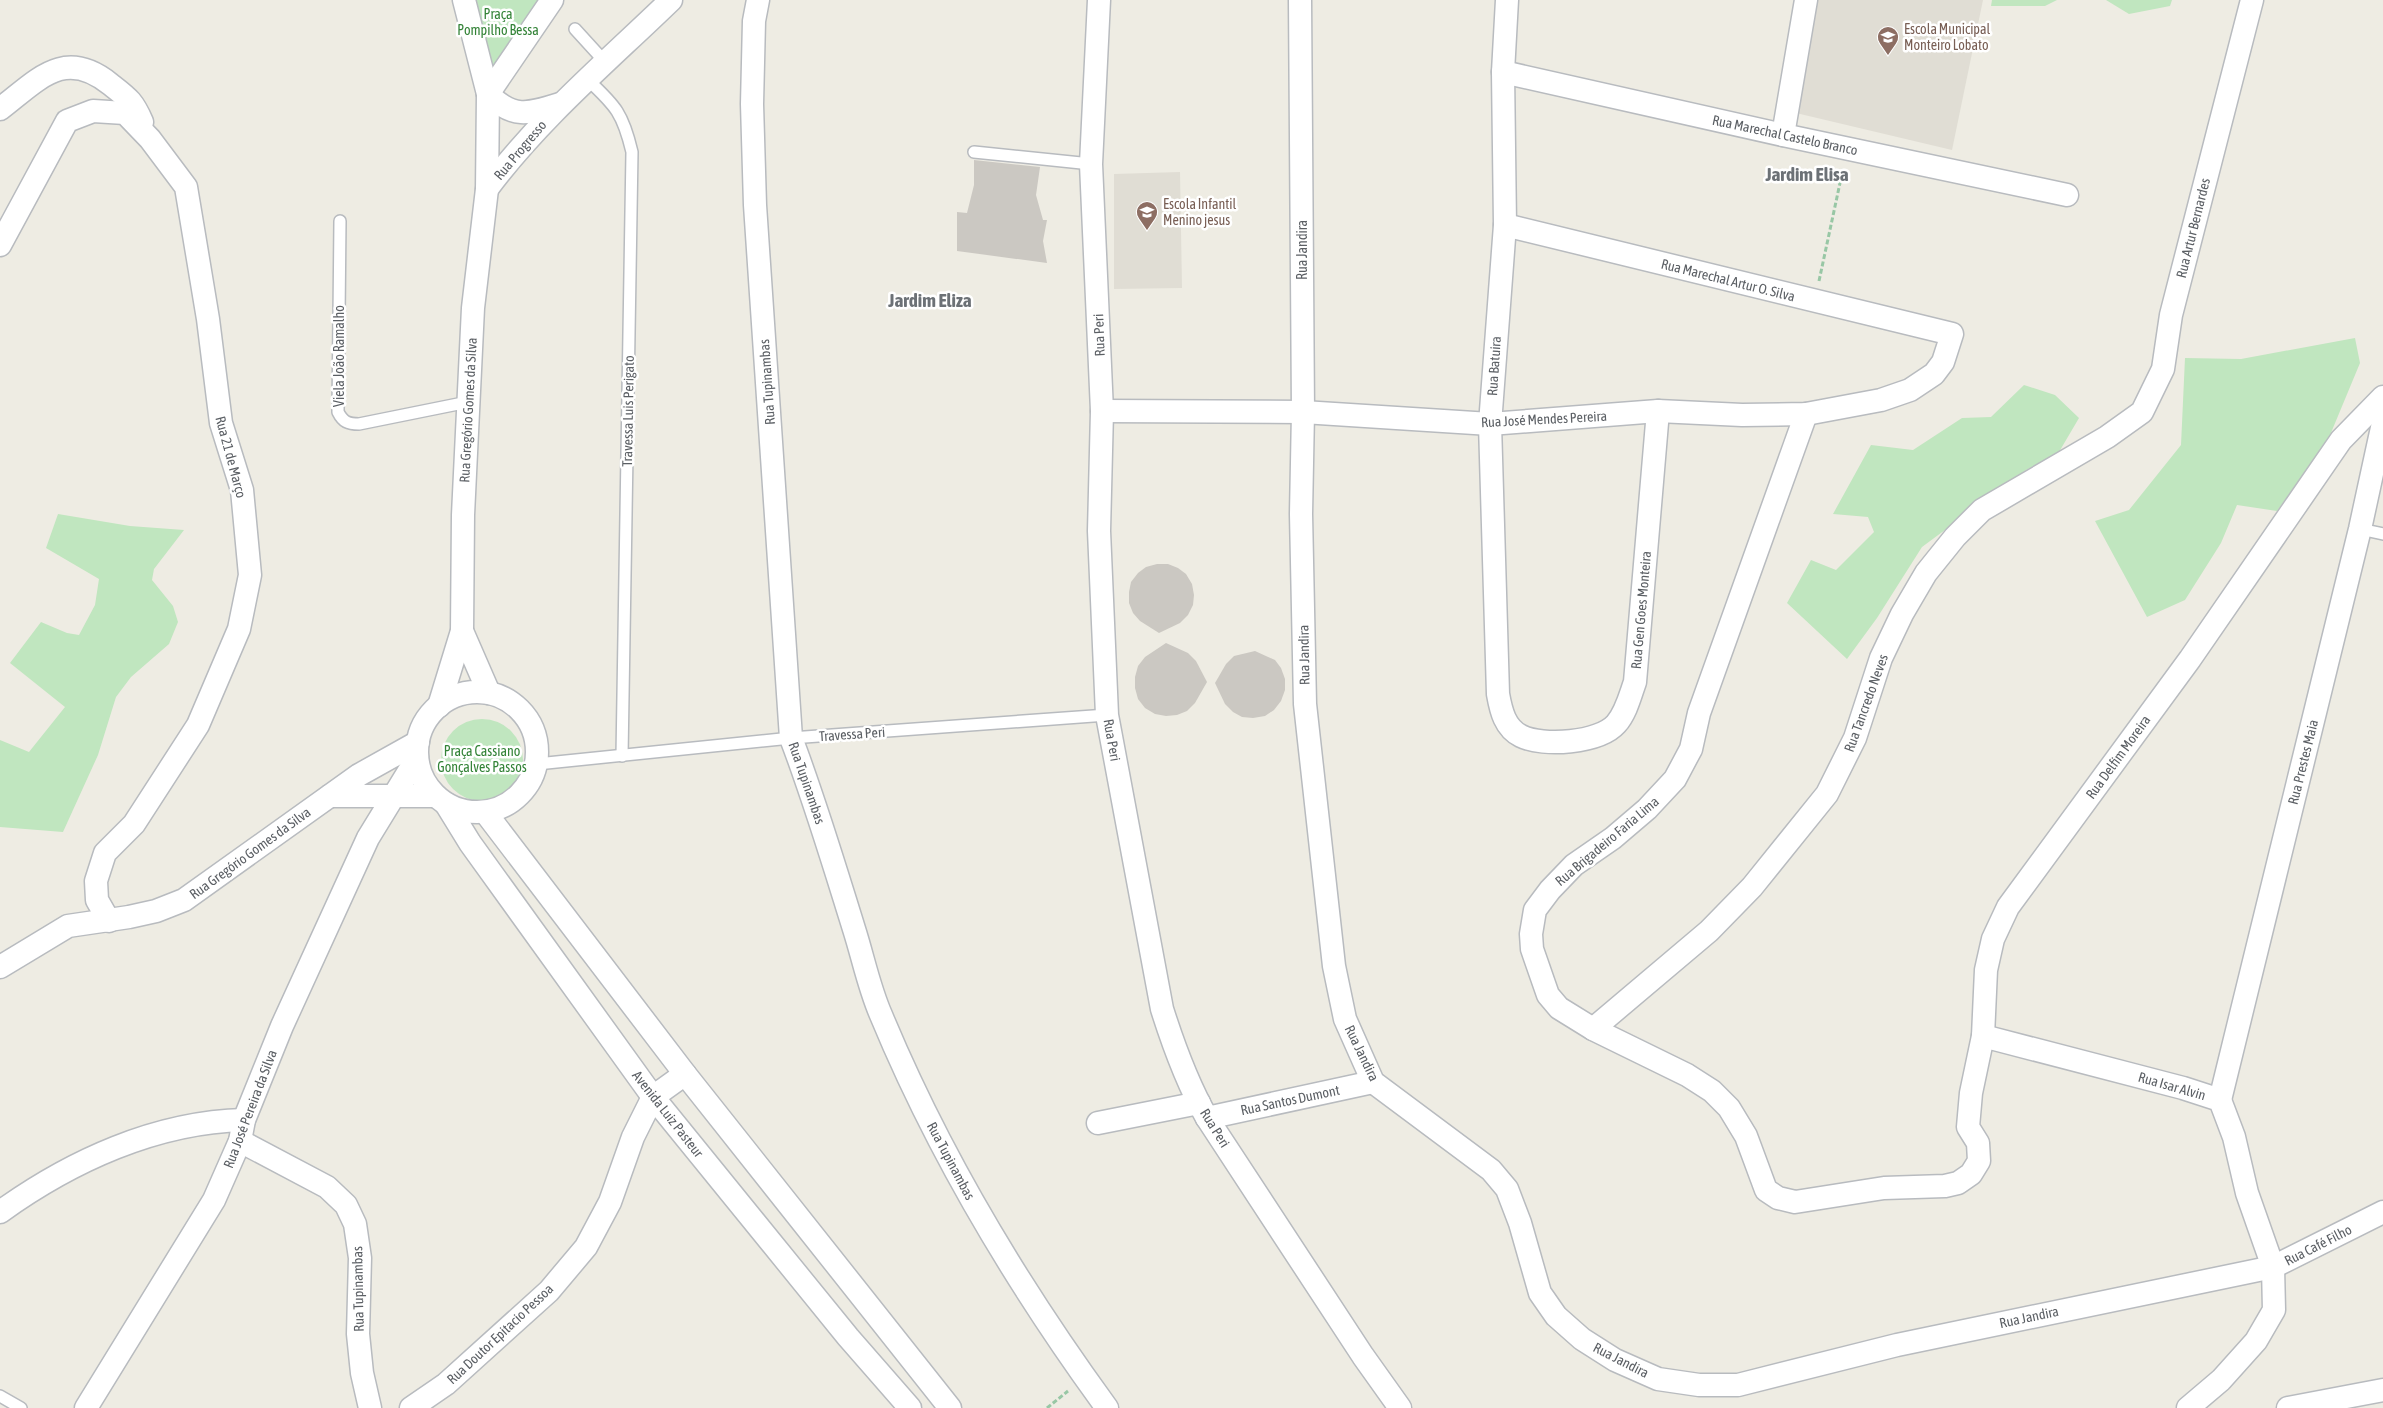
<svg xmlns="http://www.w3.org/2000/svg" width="2383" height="1408" font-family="'Asap Condensed',sans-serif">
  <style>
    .education { fill: #e0ddd4 }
    .green { fill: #c0e6bf }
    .building { fill: #cbc8c2 }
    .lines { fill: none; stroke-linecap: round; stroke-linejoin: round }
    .lane-casing { stroke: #b8bbbf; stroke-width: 14 }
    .street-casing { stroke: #b8bbbf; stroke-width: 25 }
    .path { stroke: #98c7a5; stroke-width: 3; stroke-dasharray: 5 2.5; stroke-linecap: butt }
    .lane { stroke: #fff; stroke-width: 11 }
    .street { stroke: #fff; stroke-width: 22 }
    .labels { text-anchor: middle; stroke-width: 5; stroke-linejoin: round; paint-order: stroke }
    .park-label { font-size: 14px; fill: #338337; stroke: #fff }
    .education-label { font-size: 14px; fill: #785e54; stroke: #fff; text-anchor: start }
    .street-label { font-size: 14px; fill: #5b5f64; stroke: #fff }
    .district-label { font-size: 19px; font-weight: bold; fill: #6c7176; stroke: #fff }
  </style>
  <rect width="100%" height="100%" fill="#eeece3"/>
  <g class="education">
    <polygon points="1814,0 1983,0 1952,150 1796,113"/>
    <polygon points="1180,172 1182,288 1114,289 1114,174"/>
  </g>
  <g class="green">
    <polygon points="470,0 539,0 488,76"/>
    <polygon points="1992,0 2057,0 2045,6 1991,6"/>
    <polygon points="2106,0 2172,0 2170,6 2129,14"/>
    <polygon points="2355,338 2360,363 2328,440 2277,511 2237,505 2221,543 2185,600 2147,617 2095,521 2129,510 2181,445 2185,358 2241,359"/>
    <polygon points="2024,385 2055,395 2079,418 2059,452 2026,470 1922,547 1877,618 1847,659 1787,603 1811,560 1836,570 1874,532 1868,517 1833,514 1871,445 1913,450 1962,418 1991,417"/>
    <polygon points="58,514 130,526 184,530 154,569 152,580 173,606 178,622 169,644 131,677 116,697 98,755 63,832 0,827 0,740 29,752 65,707 10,663 41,622 67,633 79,635 95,605 99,579 46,548"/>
    <circle cx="482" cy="760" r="41"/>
  </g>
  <g class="building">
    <polygon points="974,160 1040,167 1036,195 1043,220 1047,220 1043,241 1047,263 957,251 957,212 967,213 974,185"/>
    <polygon points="1157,564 1168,564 1178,568 1186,574 1192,584 1194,595 1193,605 1188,615 1180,623 1159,633 1140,621 1133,613 1129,603 1129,592 1131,582 1138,573 1146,567"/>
    <polygon points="1166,643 1188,653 1196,661 1207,682 1195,703 1187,711 1177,715 1166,716 1155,714 1145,708 1138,699 1135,688 1135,677 1138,666 1145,657"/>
    <polygon points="1255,651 1275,660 1281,668 1285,679 1285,690 1281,701 1274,710 1265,716 1253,718 1242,717 1233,712 1225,704 1215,683 1226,664 1234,656"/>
  </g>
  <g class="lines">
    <g class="lane-casing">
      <g id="lane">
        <polyline points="575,29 606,63"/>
        <path d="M588,80C616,106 623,114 632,152L622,756"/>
        <polyline points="974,152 1091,164"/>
        <path d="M340,221L338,412C343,422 348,424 359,424L468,402"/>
        <polyline points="2360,529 2383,534"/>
        <polyline points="537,764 791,738 1107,715"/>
        <polyline points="0,1396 21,1408"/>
      </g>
    </g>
    <g class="street-casing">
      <g id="street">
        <path d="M758,0L754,21L752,104L755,205L791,738C815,801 834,865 854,929C863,957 869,988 881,1015C939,1155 1018,1286 1107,1408"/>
        <path d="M1099,0L1091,164L1102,411L1099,531L1107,715L1162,1009C1174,1047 1187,1083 1207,1118L1363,1356L1400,1408"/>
        <polyline points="1300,0 1303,412 1301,514 1305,704 1334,966 1345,1019 1373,1082 1491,1170 1507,1189 1520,1223 1540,1293 1556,1316 1582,1339 1615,1360 1658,1379 1699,1385 1738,1385 1897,1345 2273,1267 2383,1212"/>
        <path d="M1507,0L1503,72L1505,225L1490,424L1498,694C1501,711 1505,728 1521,736C1543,747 1599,743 1616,724C1626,713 1630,696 1635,682L1658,411"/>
        <polyline points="1503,72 1783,135 2067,195"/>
        <polyline points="488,94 552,0"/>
        <path d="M488,94C513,119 528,114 560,104"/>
        <path d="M0,109C38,80 64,47 110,84C128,98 133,101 142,122"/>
        <polyline points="1783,135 1806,0"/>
        <path d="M487,189C540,118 608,61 671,0"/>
        <polyline points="0,245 67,121 93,111 125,113 150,139 186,187 208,319 221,423 242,490 250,575 239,629 198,725 134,824 105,853 96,881 97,900 109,921"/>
        <polyline points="1102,411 1303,412 1490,424 1658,411 1742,415 1806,414 1881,400 1910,390 1934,374 1943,362 1952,334 1505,225"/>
        <polyline points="1806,414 1699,713 1691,749 1675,779 1647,809 1613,838 1574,865 1550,890 1535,910 1531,934 1532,949 1548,995 1559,1008 1593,1029 1687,1075 1712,1091 1729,1108 1746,1136 1766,1190 1778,1198 1795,1202 1884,1188 1945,1186 1958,1183 1971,1174 1979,1161 1978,1143 1968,1127 1971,1093 1983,1036 1986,970 1993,939 2008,907 2190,659 2341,440 2383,397"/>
        <polyline points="462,631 489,693"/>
        <circle cx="477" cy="752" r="60"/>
        <polyline points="439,706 462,631 463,515 473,308 487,189 488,94 464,0"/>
        <polyline points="330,796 433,796"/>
        <polyline points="446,804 470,843 653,1097 848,1337 910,1408"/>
        <polyline points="485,812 685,1074 950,1408"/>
        <polyline points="0,967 68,926 129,917 156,911 184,900 359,775 418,742"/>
        <polyline points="1593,1029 1709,931 1752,887 1827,794 1855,738 1881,658 1902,614 1926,573 1955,537 1982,510 2107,437 2142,412 2163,369 2171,315 2252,0"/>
        <polyline points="1983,1036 2183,1088 2220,1100 2234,1137 2247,1193 2273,1267 2274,1310 2256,1341 2221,1380 2188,1408"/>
        <polyline points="2220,1100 2360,529 2383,423"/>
        <polyline points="1207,1118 1373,1082"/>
        <polyline points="1098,1123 1199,1103"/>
        <polyline points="240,1141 327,1187 346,1205 355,1224 360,1258 358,1334 362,1373 370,1408"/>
        <path d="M0,1212C71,1161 156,1122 244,1120"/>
        <polyline points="86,1408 214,1200 240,1141 244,1120 282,1026 368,838 417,758"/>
        <polyline points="411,1408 446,1384 549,1291 586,1247 610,1202 633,1137 653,1097 685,1074"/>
        <polyline points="2288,1408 2383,1390"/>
      </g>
    </g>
    <g class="path">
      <polyline points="1819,281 1843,169"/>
      <polyline points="1047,1408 1068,1391"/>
    </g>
    <use href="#lane" class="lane"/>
    <use href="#street" class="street"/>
  </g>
  <defs>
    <g id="school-pin" transform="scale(1.125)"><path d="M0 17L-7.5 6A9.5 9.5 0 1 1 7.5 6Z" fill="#8d6e63" stroke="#fff"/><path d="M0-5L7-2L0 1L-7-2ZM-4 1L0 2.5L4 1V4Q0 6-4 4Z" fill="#fff"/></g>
  </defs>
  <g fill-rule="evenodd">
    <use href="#school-pin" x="1888" y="37"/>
    <use href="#school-pin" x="1147" y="212"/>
  </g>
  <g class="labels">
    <g class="park-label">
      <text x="498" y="19">Praça<tspan x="498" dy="16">Pompilho Bessa</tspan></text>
      <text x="482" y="756">Praça Cassiano<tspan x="482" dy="16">Gonçalves Passos</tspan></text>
    </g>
    <g class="education-label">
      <text x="1904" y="34">Escola Municipal<tspan x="1904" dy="16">Monteiro Lobato</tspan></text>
      <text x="1163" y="209">Escola Infantil<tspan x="1163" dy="16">Menino jesus</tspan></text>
    </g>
    <g class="street-label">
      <text transform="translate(1785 135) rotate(12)" y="5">Rua Marechal Castelo Branco</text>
      <text transform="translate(520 150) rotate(-50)" y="5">Rua Progresso</text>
      <text transform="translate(2193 228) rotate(-76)" y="5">Rua Artur Bernardes</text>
      <text transform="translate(1302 250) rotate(-90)" y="5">Rua Jandira</text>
      <text transform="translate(1728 280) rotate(14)" y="5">Rua Marechal Artur O. Silva</text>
      <text transform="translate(1099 335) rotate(-92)" y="5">Rua Peri</text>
      <text transform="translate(339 356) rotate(-90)" y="5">Viela João Ramalho</text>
      <text transform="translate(1494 366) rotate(-86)" y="5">Rua Batuira</text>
      <text transform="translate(767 382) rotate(-94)" y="5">Rua Tupinambas</text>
      <text transform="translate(468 410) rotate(-87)" y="5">Rua Gregório Gomes da Silva</text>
      <text transform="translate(628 411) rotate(-89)" y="5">Travessa Luis Perigato</text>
      <text transform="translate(1544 419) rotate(-3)" y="5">Rua José Mendes Pereira</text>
      <text transform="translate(231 457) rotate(75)" y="5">Rua 21 de Março</text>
      <text transform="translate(1641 610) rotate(-85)" y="5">Rua Gen Goes Monteira</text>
      <text transform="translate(1304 655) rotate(-91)" y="5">Rua Jandira</text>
      <text transform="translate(1866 703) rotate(-70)" y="5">Rua Tancredo Neves</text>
      <text transform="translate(852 734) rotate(-4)" y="5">Travessa Peri</text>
      <text transform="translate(1112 740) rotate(80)" y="5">Rua Peri</text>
      <text transform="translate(2118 757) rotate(-54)" y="5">Rua Delfim Moreira</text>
      <text transform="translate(2303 762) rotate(-76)" y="5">Rua Prestes Maia</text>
      <text transform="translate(807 783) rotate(71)" y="5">Rua Tupinambas</text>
      <text transform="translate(1607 841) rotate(-40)" y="5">Rua Brigadeiro Faria Lima</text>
      <text transform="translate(250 853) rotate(-36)" y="5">Rua Gregório Gomes da Silva</text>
      <text transform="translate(1362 1053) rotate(64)" y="5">Rua Jandira</text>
      <text transform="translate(2172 1086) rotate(16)" y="5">Rua Isar Alvin</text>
      <text transform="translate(1290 1100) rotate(-12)" y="5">Rua Santos Dumont</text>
      <text transform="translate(250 1109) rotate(-69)" y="5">Rua José Pereira da Silva</text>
      <text transform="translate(668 1114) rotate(52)" y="5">Avenida Luiz Pasteur</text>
      <text transform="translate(1215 1128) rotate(58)" y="5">Rua Peri</text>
      <text transform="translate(951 1161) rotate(62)" y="5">Rua Tupinambas</text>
      <text transform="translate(2318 1245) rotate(-27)" y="5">Rua Café Filho</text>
      <text transform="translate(358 1289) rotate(-91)" y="5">Rua Tupinambas</text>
      <text transform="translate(2029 1317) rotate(-12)" y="5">Rua Jandira</text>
      <text transform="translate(500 1334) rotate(-43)" y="5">Rua Doutor Epitacio Pessoa</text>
      <text transform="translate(1621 1360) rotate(27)" y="5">Rua Jandira</text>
    </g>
    <g class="district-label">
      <text x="1807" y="181">Jardim Elisa</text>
      <text x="930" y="307">Jardim Eliza</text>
    </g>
  </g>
</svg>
